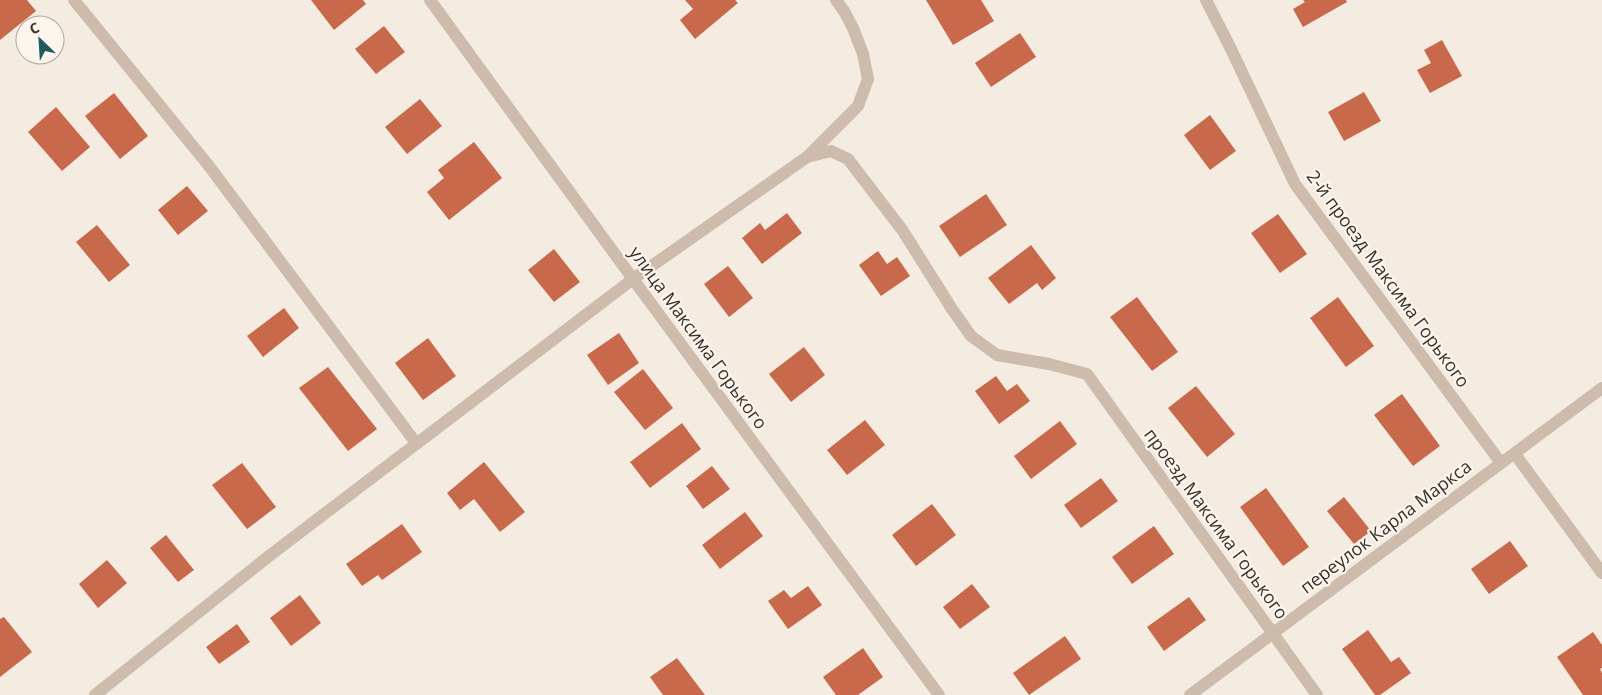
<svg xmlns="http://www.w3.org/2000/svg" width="1602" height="695" font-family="'Open Sans',sans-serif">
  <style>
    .building { fill: #c8694b }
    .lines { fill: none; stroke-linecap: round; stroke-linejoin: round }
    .service { stroke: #cdbbac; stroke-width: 12 }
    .minor { stroke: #cdbbac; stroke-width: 12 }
    .tertiary { stroke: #cdbbac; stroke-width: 12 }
    .labels { text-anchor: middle; stroke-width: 4.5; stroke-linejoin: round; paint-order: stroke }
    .street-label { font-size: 18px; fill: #3b302b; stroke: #fbf5ee }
  </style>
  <rect width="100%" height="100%" fill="#f4ebe1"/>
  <g class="building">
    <polygon points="0,0 27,0 36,11 0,40"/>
    <polygon points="311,0 363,0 366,4 334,30"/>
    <polygon points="685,0 735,0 738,3 695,39 680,20 693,9"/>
    <polygon points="926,0 981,0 994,21 953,45"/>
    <polygon points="1303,0 1346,0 1347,2 1303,27 1293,9 1305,2"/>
    <polygon points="384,26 405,52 376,74 355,49"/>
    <polygon points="1020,33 1036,57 991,87 975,63"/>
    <polygon points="1442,40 1462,76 1430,93 1417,70 1431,63 1424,50"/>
    <polygon points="1364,92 1381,121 1344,141 1328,112"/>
    <polygon points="114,93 148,136 120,159 85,116"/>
    <polygon points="420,99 442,126 407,154 385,127"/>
    <polygon points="56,107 90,147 62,171 28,132"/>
    <polygon points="1210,115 1236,151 1210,170 1184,135"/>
    <polygon points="474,142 502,178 449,220 427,192 444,178 438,170"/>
    <polygon points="187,186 208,211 178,235 158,210"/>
    <polygon points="986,194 1007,225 960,257 939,226"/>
    <polygon points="787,213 802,233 762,264 742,238 760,223 765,230"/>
    <polygon points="1278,214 1307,254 1280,273 1251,233"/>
    <polygon points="97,225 130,265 109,282 76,242"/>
    <polygon points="1031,245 1056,278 1042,290 1037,283 1009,304 988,278"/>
    <polygon points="554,249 580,282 554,302 528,270"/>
    <polygon points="878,251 887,264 897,257 910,276 881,296 859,265"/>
    <polygon points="728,266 753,298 729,317 704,284"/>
    <polygon points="1137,297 1178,352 1152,371 1110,317"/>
    <polygon points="1338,297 1374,346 1346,367 1310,318"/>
    <polygon points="284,308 299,328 263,357 247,336"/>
    <polygon points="619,333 639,363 608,385 587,355"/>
    <polygon points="428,338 456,376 423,400 395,363"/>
    <polygon points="804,347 825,375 791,402 769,374"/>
    <polygon points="328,367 377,429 348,451 299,388"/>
    <polygon points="643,369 673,408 645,430 614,392"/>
    <polygon points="996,376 1007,391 1017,384 1030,401 999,424 975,391"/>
    <polygon points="1196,386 1235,434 1207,457 1168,408"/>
    <polygon points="1402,394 1440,446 1413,466 1374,415"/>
    <polygon points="865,420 885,445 847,475 827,450"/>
    <polygon points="1060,421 1077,444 1031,479 1014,456"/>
    <polygon points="682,423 701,449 650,488 630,462"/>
    <polygon points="484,462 525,512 500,532 474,499 460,510 447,493"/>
    <polygon points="242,463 276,507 247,529 212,485"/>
    <polygon points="712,466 730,489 703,509 686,486"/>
    <polygon points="1101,478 1118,501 1081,528 1064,505"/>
    <polygon points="1266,488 1309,547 1283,566 1240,507"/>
    <polygon points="1344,497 1371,531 1354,544 1327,511"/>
    <polygon points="932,504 956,535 916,566 892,535"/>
    <polygon points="745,512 763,536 720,569 702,545"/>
    <polygon points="402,524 422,552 382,580 378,575 362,586 346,564"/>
    <polygon points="1154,526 1174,554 1132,584 1112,557"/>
    <polygon points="166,535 194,570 178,582 150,548"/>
    <polygon points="1510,541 1528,566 1489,594 1471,569"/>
    <polygon points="107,560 127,583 98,608 79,584"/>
    <polygon points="972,584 990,607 960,629 943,607"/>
    <polygon points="808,586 822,605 788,629 768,601 784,590 791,598"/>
    <polygon points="300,595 321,623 291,646 270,618"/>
    <polygon points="1189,597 1206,620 1164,651 1147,627"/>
    <polygon points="4,617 32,652 0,677 0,619"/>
    <polygon points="237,624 250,642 219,664 206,647"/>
    <polygon points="1368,630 1391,662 1399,657 1411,673 1380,695 1375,695 1342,649"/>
    <polygon points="1593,632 1602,645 1602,668 1600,669 1602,673 1602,695 1583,695 1557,657"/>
    <polygon points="1065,636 1081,659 1029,695 1013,673"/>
    <polygon points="863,648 883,677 858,695 836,695 823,677"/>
    <polygon points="677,658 705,695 663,695 650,677"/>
  </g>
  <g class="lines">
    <polyline class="service" points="807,157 858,106 868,79 863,54 853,28 844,11 836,0"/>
    <g class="minor">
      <polyline points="74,0 209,166 416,443"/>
      <polyline points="1206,0 1230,47 1295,184 1501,463"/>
      <polyline points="1515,454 1602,573"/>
      <polyline points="939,695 633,279 807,157 831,151 848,159 903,231 952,309 971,336 997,355 1049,364 1087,374 1317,695"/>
      <polyline points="1190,695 1602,388"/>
    </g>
    <polyline class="tertiary" points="95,695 269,556 633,279 430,0"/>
  </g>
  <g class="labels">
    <g class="street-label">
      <text transform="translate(1388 279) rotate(54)" y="6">2-й проезд Максима Горького</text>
      <text transform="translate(698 338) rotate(54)" y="6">улица Максима Горького</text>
      <text transform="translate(1216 524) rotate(54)" y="6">проезд Максима Горького</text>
      <text transform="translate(1386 527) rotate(-37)" y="6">переулок Карла Маркса</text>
    </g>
  </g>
  <g transform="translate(40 40) rotate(335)"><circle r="24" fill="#fbf5ee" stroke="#aea6a0"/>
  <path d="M0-4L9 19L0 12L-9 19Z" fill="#1f5a5e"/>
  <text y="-8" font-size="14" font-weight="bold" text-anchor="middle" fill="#3b302b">С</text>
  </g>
</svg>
